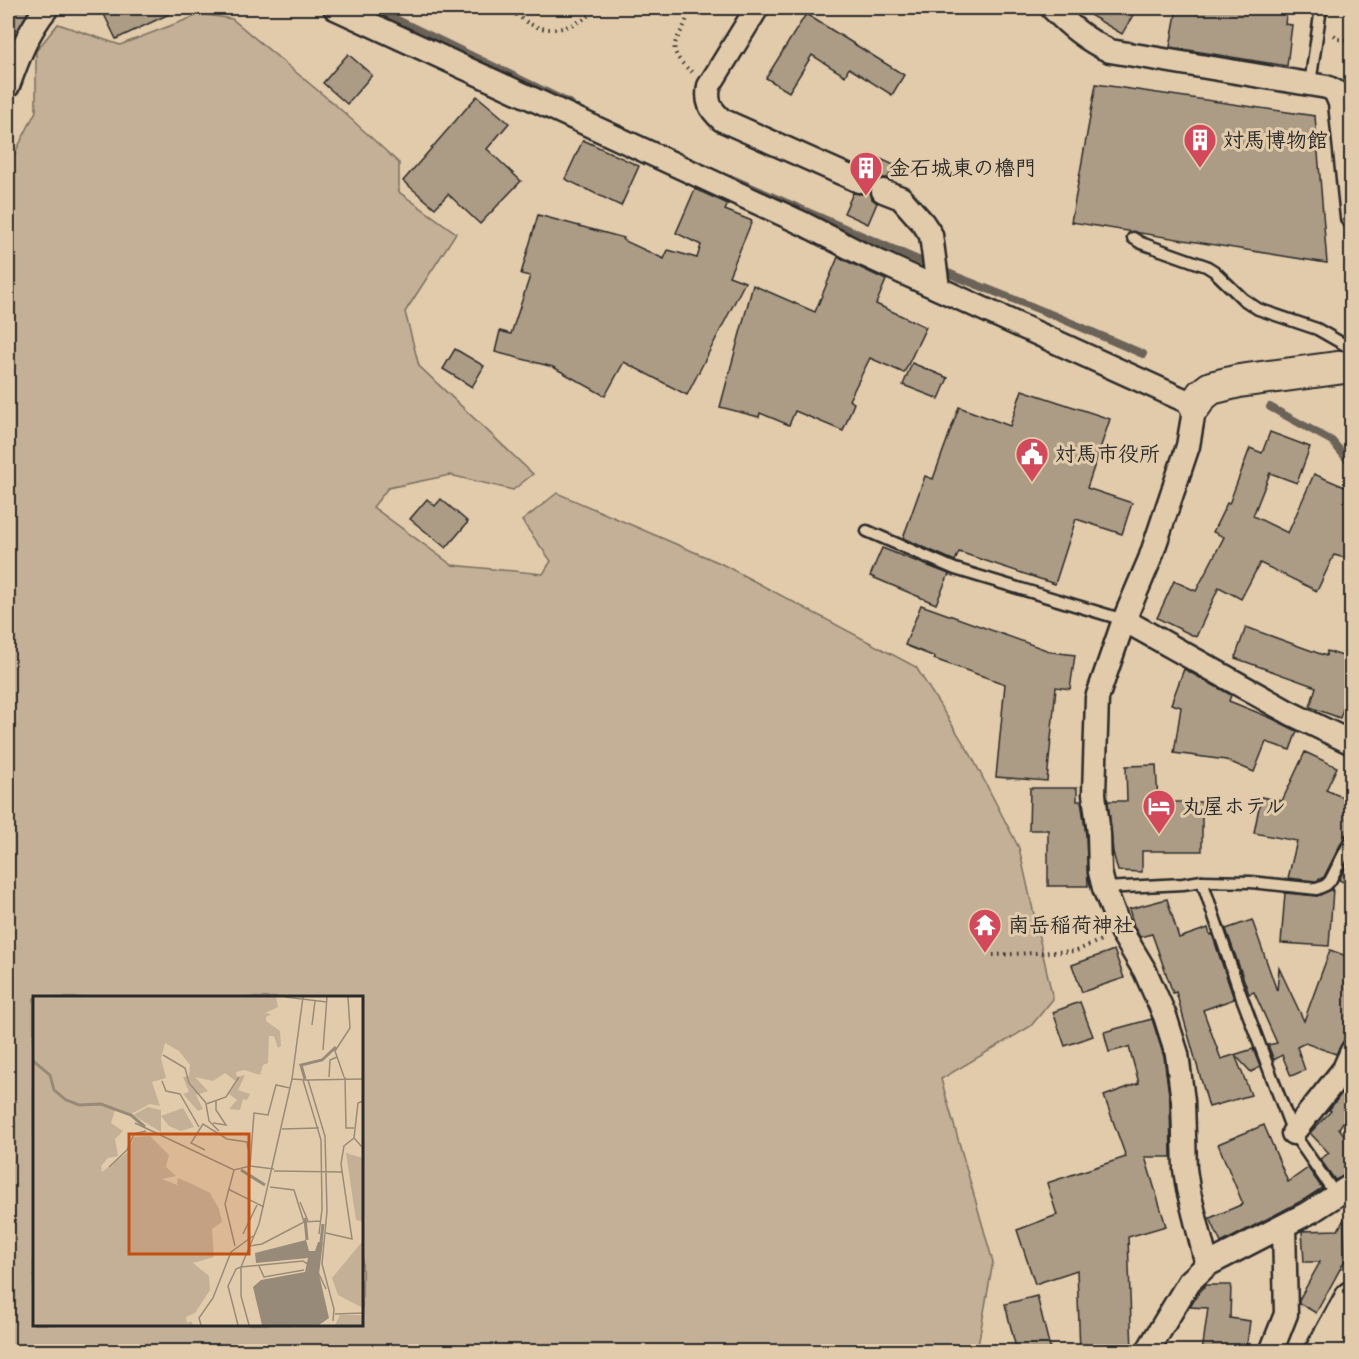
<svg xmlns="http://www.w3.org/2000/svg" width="1359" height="1359" font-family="Caveat,'Klee One',sans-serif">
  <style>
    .green { fill: #c4b096; stroke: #786e60; stroke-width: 1.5; fill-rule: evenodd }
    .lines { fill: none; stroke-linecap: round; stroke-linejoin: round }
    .stream { stroke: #6c6459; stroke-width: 8 }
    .building { fill: #ac9c85; stroke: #2b2b2b; stroke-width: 1.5 }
    .lane-casing { stroke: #2b2b2b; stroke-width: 15 }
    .street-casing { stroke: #2b2b2b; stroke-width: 27 }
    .secondary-casing { stroke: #2b2b2b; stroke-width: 36 }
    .primary-casing { stroke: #2b2b2b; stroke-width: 38 }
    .path { stroke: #2b2b2b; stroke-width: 4; stroke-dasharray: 1.5 4.5; stroke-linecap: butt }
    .lane { stroke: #e2cbab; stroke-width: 10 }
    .street { stroke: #e2cbab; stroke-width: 22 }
    .secondary { stroke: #e2cbab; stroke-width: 32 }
    .primary { stroke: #e2cbab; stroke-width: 33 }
    .labels { text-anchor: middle; stroke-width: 6; stroke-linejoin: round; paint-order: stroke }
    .poi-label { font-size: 21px; font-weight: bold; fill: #2b2b2b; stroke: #e2cbab; text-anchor: start }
    .inset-river { fill: none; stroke: #978a78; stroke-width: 3 }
    .inset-road { fill: none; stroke: #998b78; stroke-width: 1.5 }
    .view { fill: #c25012; fill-opacity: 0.15; stroke: #c25012; stroke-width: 3 }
    .inset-edge { fill: none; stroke: #2b2b2b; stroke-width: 3 }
  </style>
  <rect width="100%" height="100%" fill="#e2cbab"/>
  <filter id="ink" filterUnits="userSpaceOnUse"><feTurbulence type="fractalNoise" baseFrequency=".0167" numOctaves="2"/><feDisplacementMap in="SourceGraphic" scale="12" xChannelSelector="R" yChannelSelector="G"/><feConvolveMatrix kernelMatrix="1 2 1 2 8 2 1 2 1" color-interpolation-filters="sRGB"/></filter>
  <g filter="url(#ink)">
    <path class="green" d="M201,14L232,19L340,109L399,163V192L456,233L405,312L419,366L533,474L513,490L450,475L388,488L373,507L452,565L543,574L551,561L522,521L557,493L720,563L916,667L971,755L1019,848L1053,999L1031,1026L941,1079L993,1262L977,1351H8V167L36,111V51L58,24L120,45ZM34,998H362V1324H34Z"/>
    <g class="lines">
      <g class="stream">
        <polyline points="373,8 571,104"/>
        <polyline points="732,179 955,276 1053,315 1143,354"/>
        <polyline points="1270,407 1332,441 1352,465"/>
      </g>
    </g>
    <g class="building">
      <polygon points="8,8 30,8 8,49"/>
      <polygon points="101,8 182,8 116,39"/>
      <polygon points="1078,8 1137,8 1122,34"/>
      <polygon points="1177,8 1287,8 1285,24 1292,25 1287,66 1170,47"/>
      <polygon points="806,14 904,75 892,95 849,68 845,76 812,55 789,92 766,78"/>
      <polygon points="348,54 372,75 347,104 323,83"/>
      <polygon points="1096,84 1315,116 1327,263 1071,222"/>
      <polygon points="477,96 509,123 487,149 521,181 480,224 448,194 435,208 403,181"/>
      <polygon points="583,140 639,166 621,206 565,179"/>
      <polygon points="872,155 894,165 888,178 880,178 872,184 870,174 865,169"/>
      <polygon points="870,188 872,199 877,203 868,224 844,213 853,193 861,194"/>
      <polygon points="695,189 728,204 725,210 752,221 729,276 745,282 687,395 624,362 605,396 553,367 495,352 500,331 511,334 530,276 521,274 538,215 624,238 623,240 664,259 668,250 697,258 701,245 676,233"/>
      <polygon points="838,257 886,280 876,304 926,327 904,373 870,358 849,400 854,403 843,431 795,411 789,425 760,413 759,417 720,407 753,285 815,312"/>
      <polygon points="455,349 484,366 472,387 443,369"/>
      <polygon points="912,363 948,378 939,399 903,385"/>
      <polygon points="1022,390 1110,419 1087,488 1132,503 1122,534 1076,519 1055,584 959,552 955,561 903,538 925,476 933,479 959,407 1010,426"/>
      <polygon points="1270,432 1310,447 1297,483 1270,473 1253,516 1288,533 1314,474 1352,490 1352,560 1334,555 1317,591 1260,563 1241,599 1219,587 1196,637 1157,618 1174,581 1196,591 1224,537 1213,532 1227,503 1229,504 1250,448 1262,453"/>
      <polygon points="427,499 435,506 441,499 468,522 446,548 410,519"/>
      <polygon points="882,548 949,574 936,604 870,576"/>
      <polygon points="921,605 1052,652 1075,655 1070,689 1056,687 1047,781 996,777 1005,684 934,659 935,657 905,645"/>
      <polygon points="1246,627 1326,656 1327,651 1352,659 1352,682 1340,718 1310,707 1316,687 1235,658"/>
      <polygon points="1184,669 1231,695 1229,701 1271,718 1297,731 1290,750 1266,742 1254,772 1226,760 1174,753 1181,707 1171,704"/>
      <polygon points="1305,752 1337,767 1326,790 1352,801 1352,831 1345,835 1324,877 1316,881 1288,878 1297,841 1254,833 1261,797 1282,801"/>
      <polygon points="1156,765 1158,802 1202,802 1202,851 1142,851 1142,872 1118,871 1113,852 1108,801 1127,801 1126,766"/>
      <polygon points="1030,788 1077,788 1077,801 1081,801 1086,835 1088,886 1048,886 1048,830 1029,830"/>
      <polygon points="1352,855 1352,886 1339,880"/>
      <polygon points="1333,889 1329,946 1281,943 1285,893 1317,896"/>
      <polygon points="1167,899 1179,938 1208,928 1210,935 1212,934 1234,999 1203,1010 1221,1059 1253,1049 1260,1067 1251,1072 1235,1055 1251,1095 1209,1107 1176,992 1173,993 1152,934 1140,937 1134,926 1129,909"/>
      <polygon points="1252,920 1277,991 1279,968 1304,1021 1330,950 1352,958 1352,1038 1344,1040 1336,1054 1305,1043 1297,1047 1305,1070 1291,1076 1282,1055 1274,1060 1268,1045 1277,1043 1254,992 1249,994 1226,929"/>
      <polygon points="1114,950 1124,978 1082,992 1072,965"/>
      <polygon points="1080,1002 1093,1036 1065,1046 1053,1012"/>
      <polygon points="1152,1019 1164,1057 1170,1102 1171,1157 1145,1157 1166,1226 1128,1237 1132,1352 1080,1352 1077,1270 1035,1284 1017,1230 1057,1215 1047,1183 1126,1157 1104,1096 1139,1083 1129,1047 1109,1052 1104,1032"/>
      <polygon points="1352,1089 1352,1109 1339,1128 1347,1139 1352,1136 1352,1172 1335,1180 1320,1159 1329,1153 1310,1133 1331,1111 1329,1110 1342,1093"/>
      <polygon points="1264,1125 1288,1182 1308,1168 1322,1188 1305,1199 1221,1243 1210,1218 1243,1204 1218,1144"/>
      <polygon points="1344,1219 1345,1260 1316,1313 1299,1303 1299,1300 1320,1262 1304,1262 1302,1231 1338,1230"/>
      <polygon points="1206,1285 1231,1285 1230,1318 1250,1321 1246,1352 1202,1352 1208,1308 1190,1307 1200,1291"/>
      <polygon points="1037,1296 1051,1352 1017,1352 1005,1304"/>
    </g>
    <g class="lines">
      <g class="lane-casing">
        <g id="lane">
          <polyline points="1310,84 1321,8"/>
          <polyline points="1133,238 1141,243 1206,266 1214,271 1243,299 1258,309 1317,329 1352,349"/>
          <polyline points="867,531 955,569 1124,620"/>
          <polyline points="1202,881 1239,990 1293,1133 1336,1195"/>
          <polyline points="1104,888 1183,884 1202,881 1251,882 1317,889 1326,885 1330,881 1352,838"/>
        </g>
      </g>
      <g class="street-casing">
        <g id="street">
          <polyline points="335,8 804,224 862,254 1195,405 1188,446 1150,559 1124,620 1097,698 1094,794 1099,834 1100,872 1104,888 1121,931 1145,971 1165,1016 1177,1054 1183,1101 1185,1169 1188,1189 1207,1265"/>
          <path d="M757,8L709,86C706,102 710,109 722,120L859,181"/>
          <path d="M1052,8C1070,26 1086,40 1110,51L1327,87L1335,91L1340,103L1352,217"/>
          <path d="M8,86C18,58 28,31 47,8"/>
          <polyline points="883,191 901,198 923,223 931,235 938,288"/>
          <polyline points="1124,620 1290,713 1352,743"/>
          <polyline points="1293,1133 1344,1069 1352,1051"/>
          <polyline points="1147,1352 1189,1282 1207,1265 1312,1211 1352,1185"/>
          <polyline points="1271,1352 1286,1314 1284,1226"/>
        </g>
      </g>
      <g class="secondary-casing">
        <polyline id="secondary" points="1195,405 1202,395 1211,388 1239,381 1352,366"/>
      </g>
      <g class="primary-casing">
        <polyline id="primary" points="1322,1352 1352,1298"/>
      </g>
      <g class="path">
        <path d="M506,8C515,13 525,22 534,26C559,35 580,23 599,8"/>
        <path d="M687,8C691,36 654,42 692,72"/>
        <polyline points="1334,35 1338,39 1352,40"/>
        <polyline points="993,955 1076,951 1101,940"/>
      </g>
      <use href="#lane" class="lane"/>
      <use href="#street" class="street"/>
      <use href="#secondary" class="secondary"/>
      <use href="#primary" class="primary"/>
    </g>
  </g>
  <defs>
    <g id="building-pin" transform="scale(1.725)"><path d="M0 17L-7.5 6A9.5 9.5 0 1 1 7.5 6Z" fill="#d1495b" stroke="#e2cbab"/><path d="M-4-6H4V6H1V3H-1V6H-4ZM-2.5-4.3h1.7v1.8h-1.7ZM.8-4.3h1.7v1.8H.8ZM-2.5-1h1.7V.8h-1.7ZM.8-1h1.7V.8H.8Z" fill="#fff"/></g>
    <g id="civic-pin" transform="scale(1.725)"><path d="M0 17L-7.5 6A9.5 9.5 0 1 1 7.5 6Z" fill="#d1495b" stroke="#e2cbab"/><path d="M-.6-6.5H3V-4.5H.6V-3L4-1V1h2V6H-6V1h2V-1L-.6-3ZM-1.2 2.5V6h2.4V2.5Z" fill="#fff"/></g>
    <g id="hotel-pin" transform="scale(1.725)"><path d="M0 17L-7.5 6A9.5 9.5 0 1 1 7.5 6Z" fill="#d1495b" stroke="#e2cbab"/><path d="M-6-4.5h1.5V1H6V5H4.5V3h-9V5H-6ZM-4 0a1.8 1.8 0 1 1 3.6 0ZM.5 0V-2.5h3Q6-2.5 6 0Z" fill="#fff"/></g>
    <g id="temple-pin" transform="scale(1.725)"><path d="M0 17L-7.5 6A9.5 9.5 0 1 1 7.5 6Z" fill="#d1495b" stroke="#e2cbab"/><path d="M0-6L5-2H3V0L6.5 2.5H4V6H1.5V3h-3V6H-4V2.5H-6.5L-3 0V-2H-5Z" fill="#fff"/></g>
  </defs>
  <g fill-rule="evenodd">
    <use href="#building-pin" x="1200" y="140"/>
    <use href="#building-pin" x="866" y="168"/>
    <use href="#civic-pin" x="1032" y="454"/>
    <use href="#hotel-pin" x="1159" y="806"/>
    <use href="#temple-pin" x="985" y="925"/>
  </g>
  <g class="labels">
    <g class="poi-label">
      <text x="1223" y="147">対馬博物館</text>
      <text x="889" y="175">金石城東の櫓門</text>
      <text x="1055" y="461">対馬市役所</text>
      <text x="1182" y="813">丸屋ホテル</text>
      <text x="1008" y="932">南岳稲荷神社</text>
    </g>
  </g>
  <g transform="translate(33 996)">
    <rect width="330" height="330" fill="#e2cbab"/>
    <path d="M0,1H243L245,11L232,17L238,18L233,21V25L247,35L248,50L245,52L241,40H236L235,67L230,69L227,79L211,74L203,76L204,81L212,79L205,94L217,98L214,104L210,103L207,114L196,113L204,104L196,98L204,86L192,77L180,85L162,81L175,95L163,99L170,113L165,115L150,98L156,96L150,81L156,80L157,69L146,55L132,47L128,62L133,82L119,86L127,110L117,108L98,118L83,112L81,117L78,127L90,135L82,143L85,160L75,162L68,170L69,176L95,156L101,141L117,140L136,159L133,171L143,180L129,183L144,189L145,182L159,188L177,197L186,213L189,226L179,233L181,261L160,267L176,280L177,294L162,317L153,321L154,327L158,325L160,329H0ZM115,111L128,114V136L100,119ZM150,112L161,131L148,135L136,130L128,120ZM313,157L330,162V226L323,224ZM328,247L330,249V312L305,299L299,282ZM307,319H330V329H302Z" fill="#c4b096"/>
    <path d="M273,244L276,255H282L285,246H290L286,278L296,322L286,329H229L220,291L228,284L272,276L275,262L223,267L222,257Z" fill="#978a78"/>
    <path class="inset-river" d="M0,65L17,79L21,94L33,104L46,109L68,108L98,119L112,131M272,83L268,69L289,64L303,51M208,174L232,189M272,222L274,244M288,246L290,228"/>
    <path class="inset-road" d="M252,1L294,6M270,1L259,83L275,84L292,140L294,215L289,268L301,313L300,325M279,29L282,5M301,52L311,81M290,54L294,1M302,55L317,32L315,1M130,59L152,72L156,87L173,107M296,81L297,64L304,61M312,81L313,132H321M270,84L288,144L289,213L286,238M275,84L330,83M129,85L133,95L147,98L166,131M330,105L325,107L321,142L330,152M102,127L201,174L217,170L241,173M180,127L193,129L183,114V104M249,133L286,132M186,135L176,125L173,108L193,101L206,81M172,154L158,147L170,128L194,143L214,146L215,153M217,170L221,117L235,119L243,89L257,92M76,171L94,154L101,138L113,135M201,174L192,208L202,250M241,175L309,176M237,191L261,194L271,226M195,193L231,211M267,206L275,225M293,237L319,243L308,168L311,150L321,142M210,238L224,209M217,250L229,248L271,226L287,225M226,270L231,281L271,274M302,318L330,317M168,329L166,322L180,302L198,256L220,240M205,329L195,290L203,273L208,271L226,228L259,83M216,329L208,300V271L270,265L284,274L293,293"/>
    <path class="view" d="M96,138H216V258H96Z"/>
    <rect width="330" height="330" class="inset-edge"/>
  </g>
  <rect width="1359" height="1359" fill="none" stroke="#e2cbab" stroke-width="30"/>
  <rect x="15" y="15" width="1329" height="1329" fill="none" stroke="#2b2b2b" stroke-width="2" filter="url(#ink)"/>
</svg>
